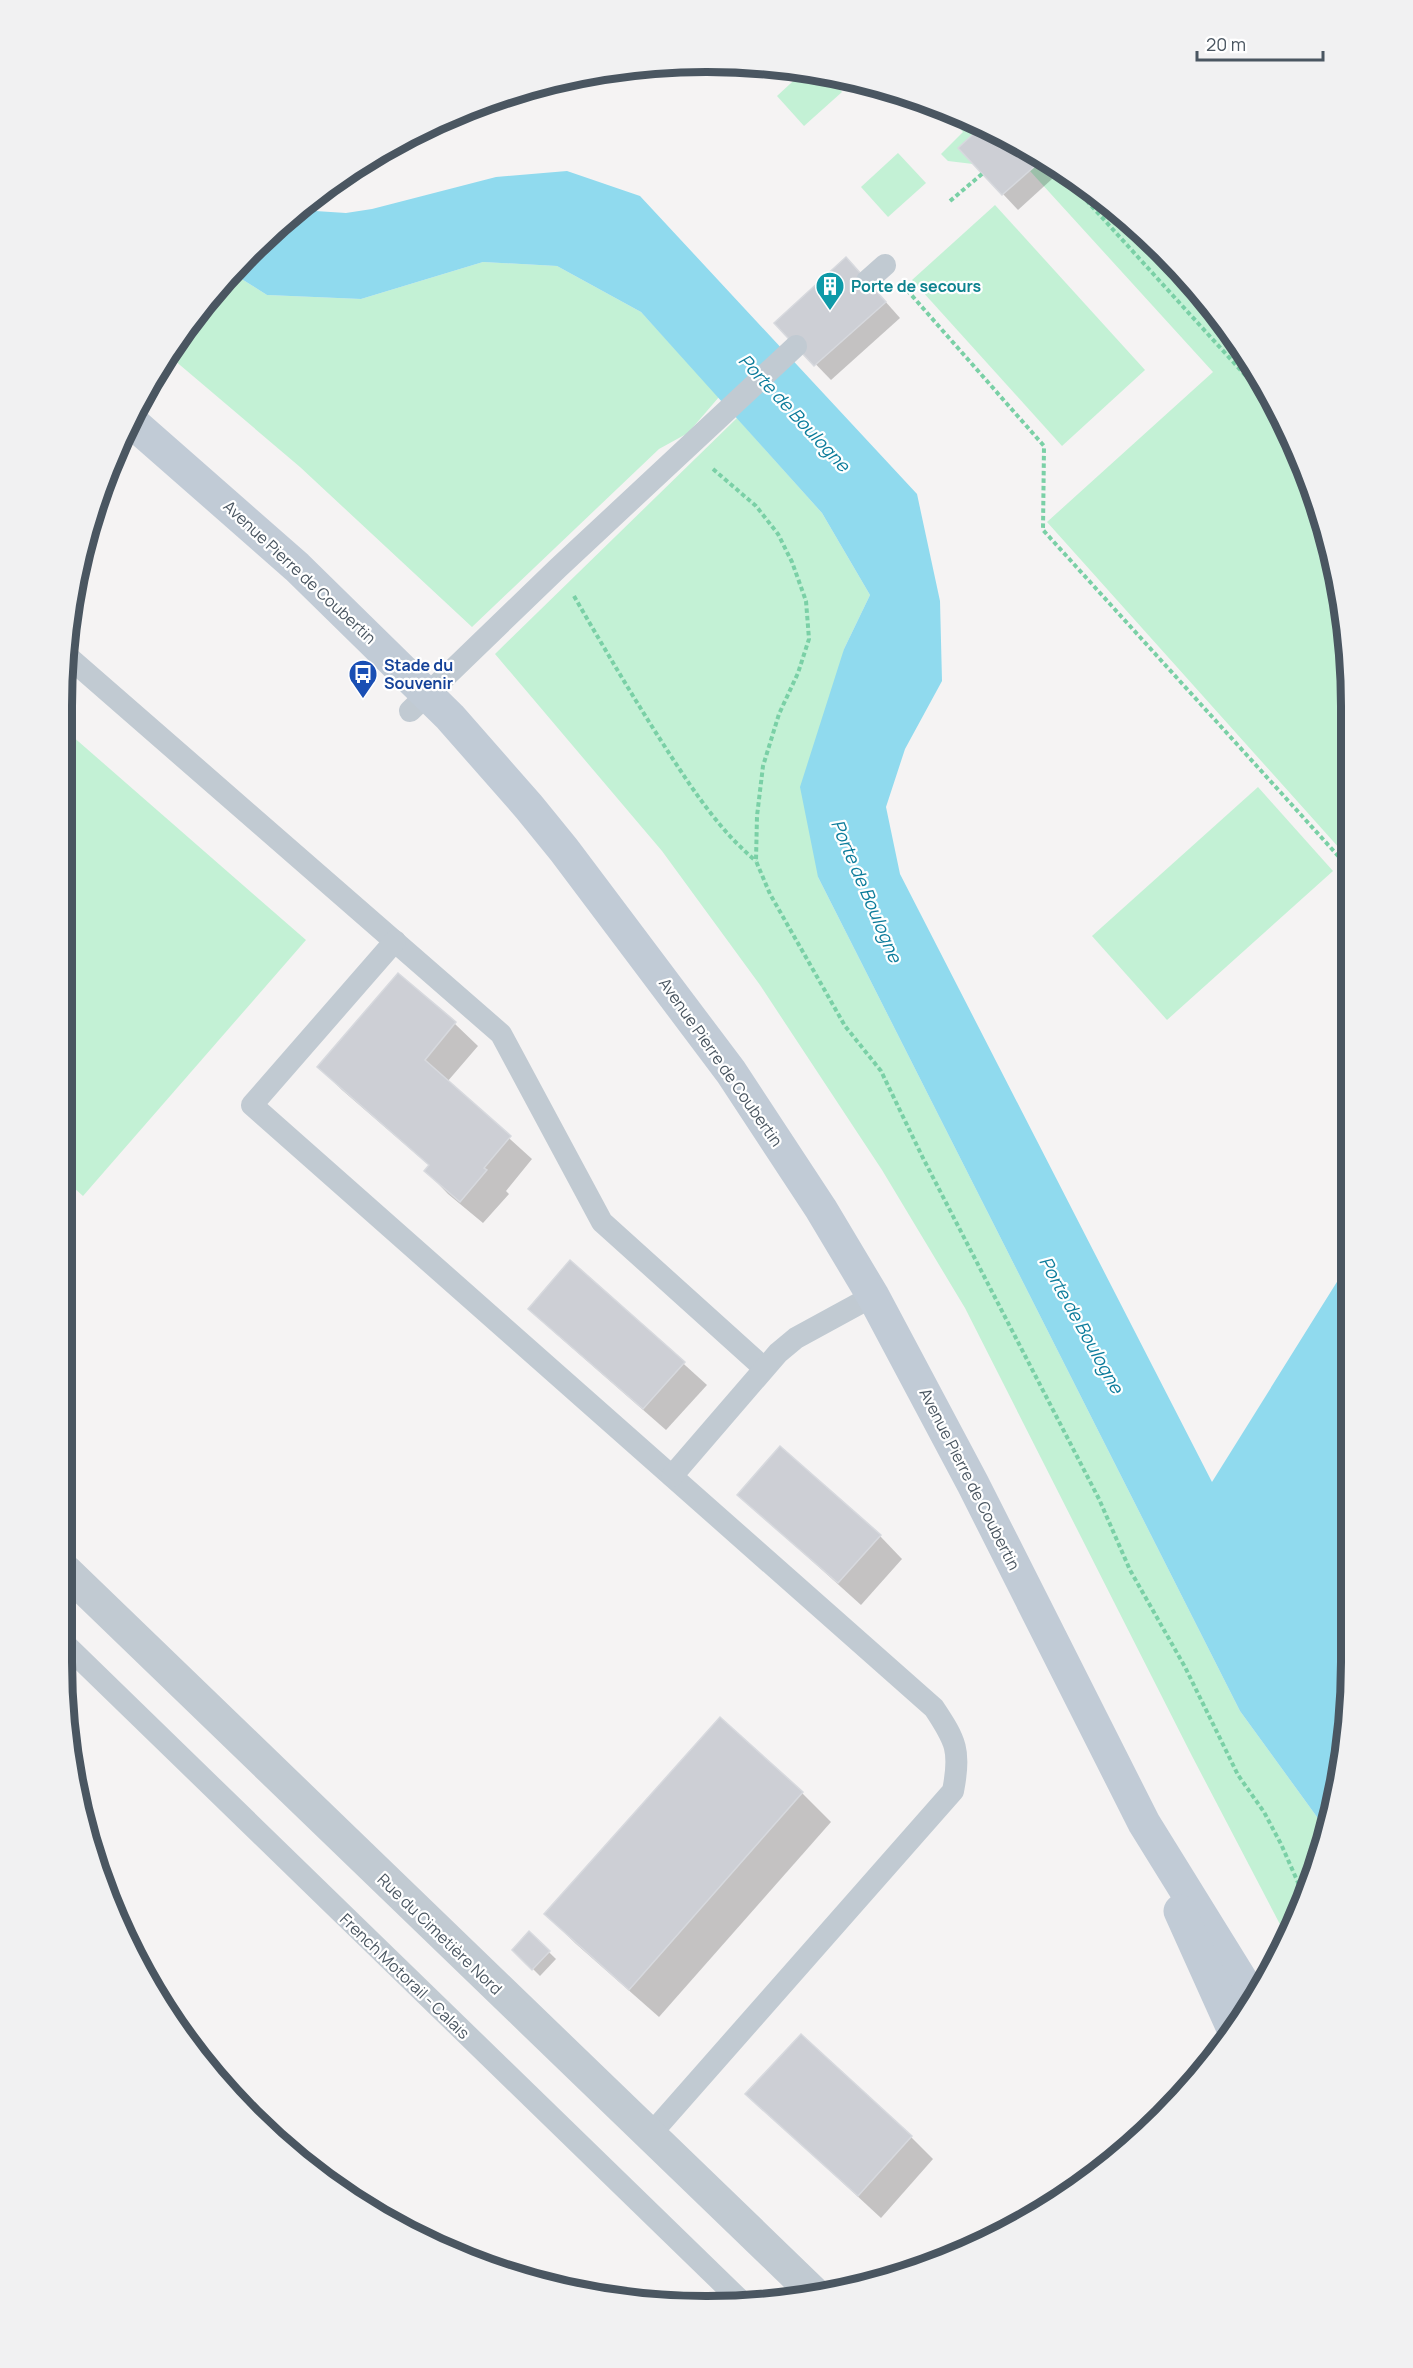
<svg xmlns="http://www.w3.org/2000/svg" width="1413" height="2368" font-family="Manrope,sans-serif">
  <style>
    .green { fill: #c3f1d5 }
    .water { fill: #90daee }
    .shadow { fill: #0003 }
    .building { fill: #cdcfd5; stroke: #d7d9de; stroke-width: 1.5 }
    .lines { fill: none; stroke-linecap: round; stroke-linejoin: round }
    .path { stroke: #7ad0a6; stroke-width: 4; stroke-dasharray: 4.5 3; stroke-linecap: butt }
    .lane { stroke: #c1cad2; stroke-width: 22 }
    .street { stroke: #c1cad2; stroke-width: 33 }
    .secondary { stroke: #c1cbd6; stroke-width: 33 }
    .labels { text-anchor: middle; stroke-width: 4.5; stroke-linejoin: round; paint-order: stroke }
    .culture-label { font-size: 16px; font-weight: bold; fill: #0d838f; stroke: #fff; text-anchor: start }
    .street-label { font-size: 16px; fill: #4a5661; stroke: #fff }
    .transit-label { font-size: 16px; font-weight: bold; fill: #164399; stroke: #fff; text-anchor: start }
    .water-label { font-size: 18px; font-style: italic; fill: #0c7c9b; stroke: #fff }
    .rim { fill: none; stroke: #4a5661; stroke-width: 8 }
  </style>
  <rect width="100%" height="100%" fill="#f5f3f3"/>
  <g class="green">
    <polygon points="804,71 825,73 842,92 804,126 777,96"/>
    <polygon points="939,106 954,111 1065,170 1191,281 1265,384 1329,539 1350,664 1349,859 1047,522 1213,372 1030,171 1002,195 973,164 948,161 941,154 963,132"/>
    <polygon points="898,153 926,183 888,217 861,187"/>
    <polygon points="995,205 1145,370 1062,446 912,280"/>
    <polygon points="483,262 557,266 641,312 719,397 688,433 659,449 472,627 300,467 167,354 232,273 267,295 361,299"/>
    <polygon points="737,418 822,513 870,595 844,649 818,877 1240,1711 1325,1828 1317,1869 1285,1934 1192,1756 965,1308 882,1170 760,985 662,851 495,654"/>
    <polygon points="63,728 306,940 83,1196 65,1180"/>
    <polygon points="1258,787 1333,871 1167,1020 1092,936"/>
  </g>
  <polygon class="water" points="567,171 640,196 917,494 940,601 942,681 905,749 886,807 900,874 1212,1482 1350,1261 1350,1704 1325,1828 1240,1711 818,877 800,787 844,649 870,595 822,513 641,312 557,266 483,262 361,299 267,295 232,273 251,250 300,210 346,213 372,209 496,177"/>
  <g class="shadow">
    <polygon points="983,126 1063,169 1018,210 960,148"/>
    <polygon points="861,274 900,318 831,380 776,323"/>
    <polygon points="398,975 455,1024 478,1046 447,1082 532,1159 506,1191 509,1194 483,1223 448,1194 426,1171 430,1166 342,1090 319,1067"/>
    <polygon points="571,1262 707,1385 666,1430 553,1331 530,1309"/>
    <polygon points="739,1495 880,1536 902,1559 861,1605"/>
    <polygon points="802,1793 831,1822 659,2017 575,1943 546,1914"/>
    <polygon points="529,1933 556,1959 540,1976 514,1950"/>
    <polygon points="747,2094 911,2137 933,2159 881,2218"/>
  </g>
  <g class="building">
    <polygon points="982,126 1043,159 1002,195 958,148"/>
    <polygon points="846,257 886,302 814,366 774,323"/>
    <polygon points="398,973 456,1022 425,1060 511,1136 484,1168 487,1170 460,1202 424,1171 429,1165 317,1067"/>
    <polygon points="570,1260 685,1362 643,1409 528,1309"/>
    <polygon points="780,1446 881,1535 838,1583 737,1495"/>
    <polygon points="720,1717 803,1792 629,1990 544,1914"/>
    <polygon points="529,1931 550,1951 532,1970 512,1950"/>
    <polygon points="801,2034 912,2136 858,2196 745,2094"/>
  </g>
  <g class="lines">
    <g class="path">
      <polyline points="1011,141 1022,155 1068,180 1275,408"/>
      <polyline points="950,201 982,174"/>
      <polyline points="907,290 1044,446 1043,530 1350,869"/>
      <polyline points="713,469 756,506 778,534 792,562 806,601 809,639 798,673 779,714 763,766 757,816 756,861 770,894 845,1026 881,1071 923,1158 1099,1499 1130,1570 1185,1667 1238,1775 1264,1812 1281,1844 1304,1896"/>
      <path d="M574,596C604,648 634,699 667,750C693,790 719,830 756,861"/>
    </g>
    <g class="lane">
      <polyline points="867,281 885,265"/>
      <polyline points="65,654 501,1034 602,1222 764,1368"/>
      <polyline points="410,711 558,568 796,346"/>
      <path d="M395,941L252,1105L934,1708C956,1741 961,1751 953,1791L650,2135"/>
      <polyline points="672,1476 778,1353 796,1338 873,1296"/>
      <polyline points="67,1646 744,2304"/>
    </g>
    <polyline class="street" points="66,1571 816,2295"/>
    <g class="secondary">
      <polyline points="133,423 297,567 450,717 529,807 564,850 731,1072 821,1209 873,1296 973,1484 1144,1823 1253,1999"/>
      <polyline points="1180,1911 1234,2031"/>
    </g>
  </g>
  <defs>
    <g id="building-pin" transform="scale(1.5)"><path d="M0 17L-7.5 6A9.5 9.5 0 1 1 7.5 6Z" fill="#0f9aa8" stroke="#fff"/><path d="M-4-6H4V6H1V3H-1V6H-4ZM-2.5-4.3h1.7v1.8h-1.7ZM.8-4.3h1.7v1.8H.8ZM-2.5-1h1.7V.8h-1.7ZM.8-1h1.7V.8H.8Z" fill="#fff"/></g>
    <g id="bus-pin" transform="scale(1.5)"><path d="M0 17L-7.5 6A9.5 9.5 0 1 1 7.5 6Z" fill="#1a4fb4" stroke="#fff"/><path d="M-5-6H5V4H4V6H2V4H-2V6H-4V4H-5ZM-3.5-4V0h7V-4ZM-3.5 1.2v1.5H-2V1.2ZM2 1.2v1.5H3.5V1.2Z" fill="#fff"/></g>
  </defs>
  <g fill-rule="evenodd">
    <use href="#building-pin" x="830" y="286"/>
    <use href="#bus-pin" x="363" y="674"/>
  </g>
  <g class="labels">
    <g class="culture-label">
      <text x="851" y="292">Porte de secours</text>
    </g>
    <g class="street-label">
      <text transform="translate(300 572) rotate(43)" y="6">Avenue Pierre de Coubertin</text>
      <text transform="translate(721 1062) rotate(55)" y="6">Avenue Pierre de Coubertin</text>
      <text transform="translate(970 1479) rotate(63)" y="6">Avenue Pierre de Coubertin</text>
      <text transform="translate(440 1934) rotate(44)" y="6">Rue du Cimetière Nord</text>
      <text transform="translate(405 1976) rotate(44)" y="6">French Motorail - Calais</text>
    </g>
    <g class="transit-label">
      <text x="384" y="671">Stade du<tspan x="384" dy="18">Souvenir</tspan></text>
    </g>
    <g class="water-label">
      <text transform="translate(794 413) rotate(47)" y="6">Porte de Boulogne</text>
      <text transform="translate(866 891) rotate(67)" y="6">Porte de Boulogne</text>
      <text transform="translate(1081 1325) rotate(61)" y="6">Porte de Boulogne</text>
    </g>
  </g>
  <path d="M0 0H1413V2368H0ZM706 72H707A634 634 0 0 1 1341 706V1662A634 634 0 0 1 707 2296H706A634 634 0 0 1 72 1662V706A634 634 0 0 1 706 72Z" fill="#f1f1f2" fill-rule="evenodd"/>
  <path class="rim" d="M706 72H707A634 634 0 0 1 1341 706V1662A634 634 0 0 1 707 2296H706A634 634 0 0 1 72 1662V706A634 634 0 0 1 706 72Z"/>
  <path d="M1197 51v9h126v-9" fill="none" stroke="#4a5661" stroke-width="3"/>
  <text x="1206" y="51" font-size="18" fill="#4a5661" stroke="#ffffff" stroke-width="4.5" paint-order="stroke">20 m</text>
</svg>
